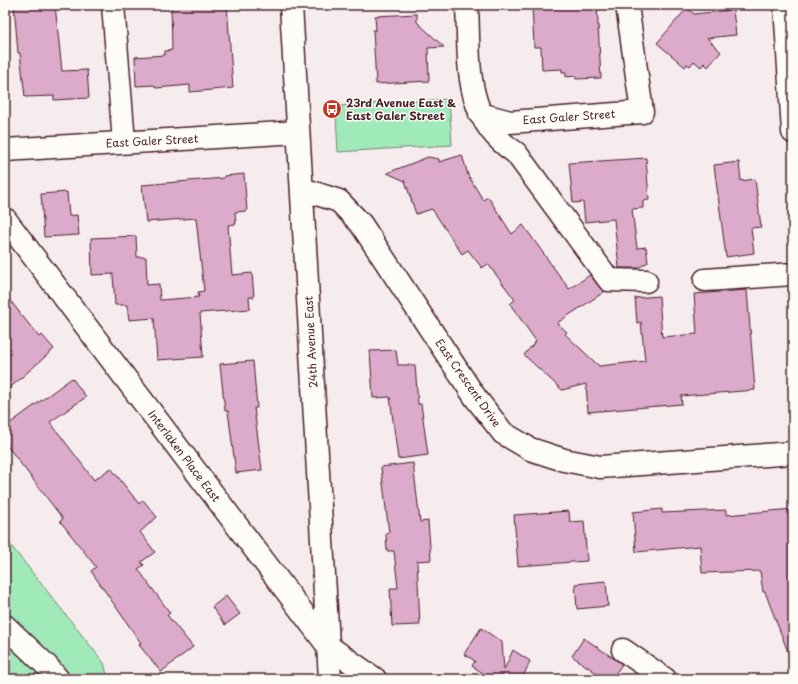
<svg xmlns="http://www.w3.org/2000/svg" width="798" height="684" font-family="'Playpen Sans',sans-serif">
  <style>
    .green { fill: #a0e9b8; stroke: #758472 }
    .building { fill: #dcabcb; stroke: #4a1f2b }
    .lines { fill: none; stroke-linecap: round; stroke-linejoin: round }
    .minor-casing { stroke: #4a1f2b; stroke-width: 25 }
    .major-casing { stroke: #4a1f2b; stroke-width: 25 }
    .minor { stroke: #fdfcf7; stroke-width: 22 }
    .major { stroke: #fdfcf7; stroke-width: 22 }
    .labels { text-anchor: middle; stroke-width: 3; stroke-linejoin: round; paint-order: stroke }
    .poi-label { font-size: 11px; font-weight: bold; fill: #4a1f2b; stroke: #fdfcf7; text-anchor: start }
    .street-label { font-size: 11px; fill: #4a1f2b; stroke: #fdfcf7 }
  </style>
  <rect width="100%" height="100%" fill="#f6ecee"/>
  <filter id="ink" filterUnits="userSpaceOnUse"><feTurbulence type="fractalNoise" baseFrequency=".025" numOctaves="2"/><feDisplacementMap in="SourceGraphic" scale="8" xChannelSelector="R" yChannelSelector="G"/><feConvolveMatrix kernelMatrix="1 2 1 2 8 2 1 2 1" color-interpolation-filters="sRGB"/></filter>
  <g filter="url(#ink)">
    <g class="green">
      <polygon points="449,99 452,145 338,152 336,116 340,115 339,106"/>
      <polygon points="5,538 104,663 108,679 5,679"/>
    </g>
    <g class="building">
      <polygon points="14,5 55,5 62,71 87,70 89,98 54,100 54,96 25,97 20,53 18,53"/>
      <polygon points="171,5 227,5 233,88 190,92 190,85 156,88 154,85 136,86 135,57 165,55 165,51 172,50"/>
      <polygon points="532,5 597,5 601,78 576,79 576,76 566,77 566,72 562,72 562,69 542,70 541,47 534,47"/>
      <polygon points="687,8 694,14 733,10 736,35 707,38 721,52 708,67 704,63 701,67 694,61 690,66 687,64 685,67 657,43"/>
      <polygon points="417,14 417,22 444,47 428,48 429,81 376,84 373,30 376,30 375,16"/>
      <polygon points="462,155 468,175 483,200 488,197 512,234 523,225 569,289 590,275 604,292 557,323 567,332 565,334 599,366 645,361 641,322 637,323 635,298 659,296 662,337 697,334 694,294 747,290 755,390 681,396 682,404 588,412 586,384 562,390 524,355 536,341 510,304 515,300 488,264 482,268 468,250 462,254 432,209 416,214 405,181 387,173 428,157 439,159 439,162"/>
      <polygon points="646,158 649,200 643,201 643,208 632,209 637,248 646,247 648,262 638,268 619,268 614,219 585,222 583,202 573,203 569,163"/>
      <polygon points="739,162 741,181 755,179 761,227 751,228 754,253 726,257 714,165"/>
      <polygon points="244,174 247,211 235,212 236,224 228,225 232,275 252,273 254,297 249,297 250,309 200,313 203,357 157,360 154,318 129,320 127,305 115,305 113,274 92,275 91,238 136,236 137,257 146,257 147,285 159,284 160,300 199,297 198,292 204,291 196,218 146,222 142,185 224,178 224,176"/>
      <polygon points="67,192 69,216 77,215 79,235 44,237 41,194"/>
      <polygon points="5,294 39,337 42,335 54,349 5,392"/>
      <polygon points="396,350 398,365 415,365 418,404 421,404 428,455 398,459 390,397 373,398 370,351"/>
      <polygon points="253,361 257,408 254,408 262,470 236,473 228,411 225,411 220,364"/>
      <polygon points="72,378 86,397 50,422 94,480 111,468 139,504 143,500 157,517 140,532 155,552 141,562 144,565 138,569 170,613 167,615 193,647 161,672 139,645 141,643 91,571 96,567 60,521 63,519 5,443 5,427"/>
      <polygon points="413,463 420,522 428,521 431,560 417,561 420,625 392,626 390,588 398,588 394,551 387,551 386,534 389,533 381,467"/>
      <polygon points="662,509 662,513 726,510 726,515 793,509 793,660 791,660 765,592 763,592 760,571 702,573 700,546 636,552 633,512"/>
      <polygon points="569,511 570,522 584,521 587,561 518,566 514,515"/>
      <polygon points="606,581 608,606 577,609 575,584"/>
      <polygon points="226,596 240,614 225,625 212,607"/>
      <polygon points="481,628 502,642 504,670 513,650 530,661 522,679 492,679 472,666 475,661 464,654"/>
      <polygon points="584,638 622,664 612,679 605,679 572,656"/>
    </g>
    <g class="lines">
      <g class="minor-casing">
        <g id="minor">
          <polyline points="113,5 124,142"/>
          <path d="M467,5C470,62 462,118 516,153L609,280L646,281"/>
          <polyline points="785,5 793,132"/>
          <polyline points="480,114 510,122 642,112 627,5"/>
          <polyline points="5,150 298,132"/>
          <polyline points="302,189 339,201 361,224 475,397 503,433 530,449 564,460 600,467 793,453"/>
          <polyline points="5,219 328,646 375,679"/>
          <polyline points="705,280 793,274"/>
          <polyline points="5,626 47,666 58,679"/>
          <polyline points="623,650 665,679"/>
        </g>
      </g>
      <g class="major-casing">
        <polyline id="major" points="291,5 330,679"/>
      </g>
      <use href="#minor" class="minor"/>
      <use href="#major" class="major"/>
    </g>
  </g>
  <defs>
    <g id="bus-disc" transform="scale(1)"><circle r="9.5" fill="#c8321e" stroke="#fdfcf7"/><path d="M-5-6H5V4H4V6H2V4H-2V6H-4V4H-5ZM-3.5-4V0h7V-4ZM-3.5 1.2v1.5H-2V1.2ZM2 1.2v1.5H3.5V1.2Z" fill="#fff"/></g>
  </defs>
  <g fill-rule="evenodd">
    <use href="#bus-disc" x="332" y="109"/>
  </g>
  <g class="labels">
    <g class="poi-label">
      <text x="346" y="107">23rd Avenue East &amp;<tspan x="346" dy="13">East Galer Street</tspan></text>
    </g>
    <g class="street-label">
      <text transform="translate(569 117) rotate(-4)" y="4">East Galer Street</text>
      <text transform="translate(152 141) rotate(-3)" y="4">East Galer Street</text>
      <text transform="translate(311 342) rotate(-93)" y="4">24th Avenue East</text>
      <text transform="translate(468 383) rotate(55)" y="4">East Crescent Drive</text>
      <text transform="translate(184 456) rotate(53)" y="4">Interlaken Place East</text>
    </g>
  </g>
  <rect width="798" height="684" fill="none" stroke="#fdfcf7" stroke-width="20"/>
  <rect x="10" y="10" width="778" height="664" fill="none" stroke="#4a1f2b" stroke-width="1.5" filter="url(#ink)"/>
</svg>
